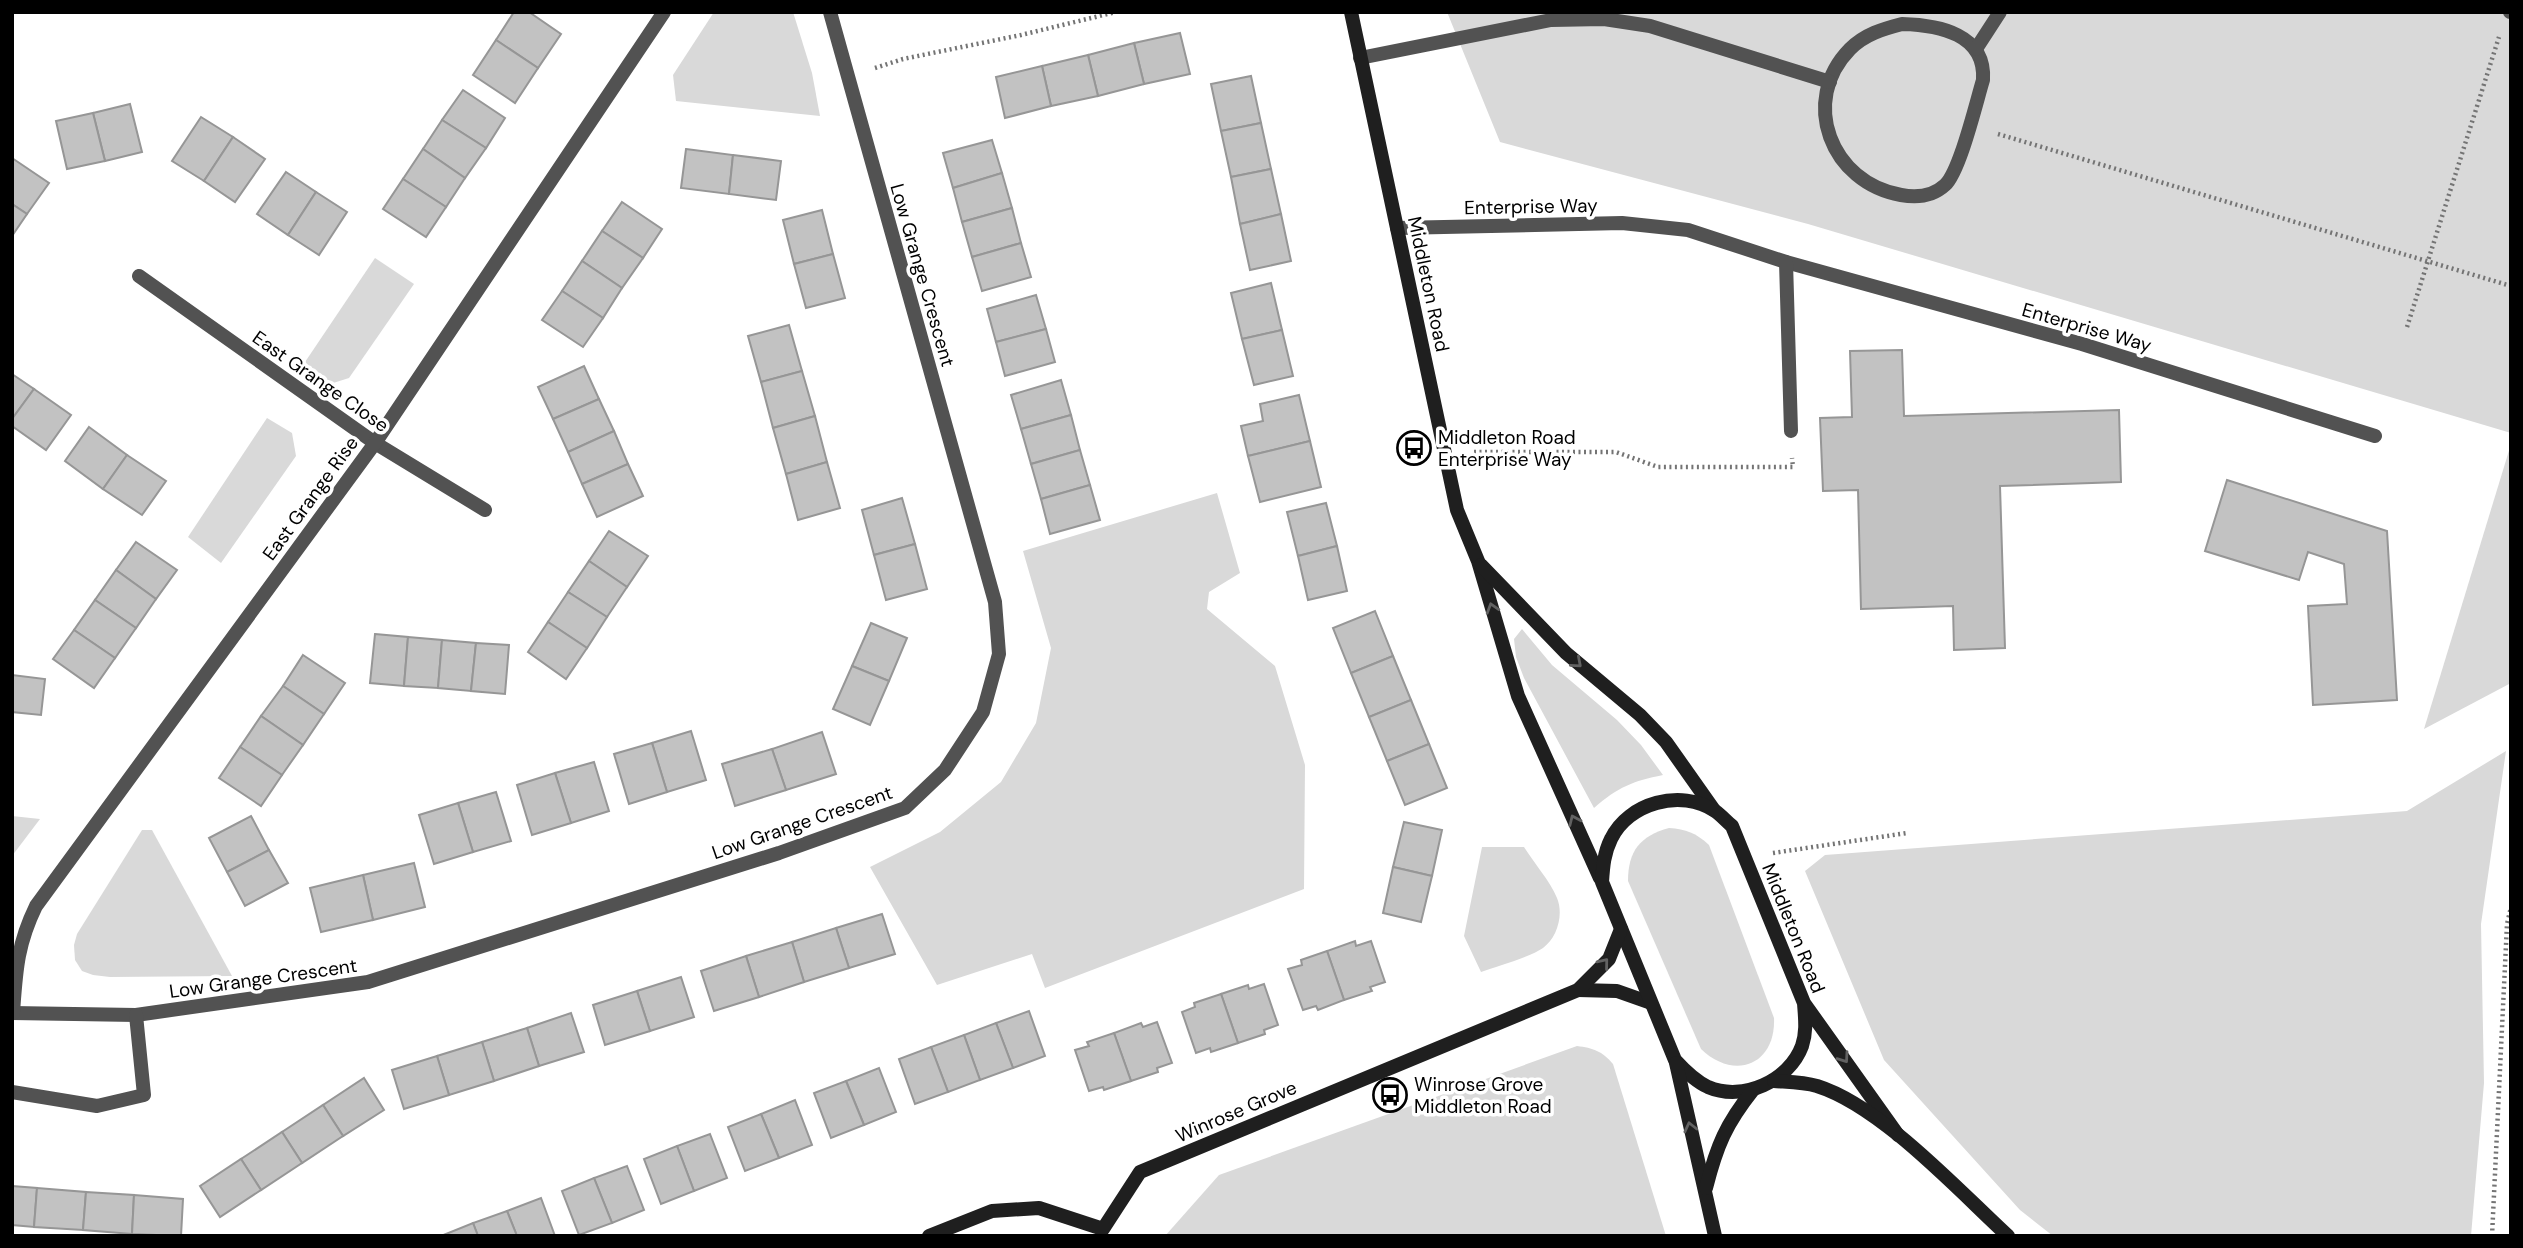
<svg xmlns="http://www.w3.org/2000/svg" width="2523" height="1248" font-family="'DM Sans',sans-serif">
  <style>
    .green { fill: #d9d9d9 }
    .building { fill: #c2c2c2; stroke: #969696; stroke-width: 2 }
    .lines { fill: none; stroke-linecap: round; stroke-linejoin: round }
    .path { stroke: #747474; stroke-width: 4.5; stroke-dasharray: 2 3.5; stroke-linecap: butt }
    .lane { stroke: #525252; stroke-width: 14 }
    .street { stroke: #525252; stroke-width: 14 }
    .secondary { stroke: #1f1f1f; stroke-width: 14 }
    .oneway { stroke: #626262 }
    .labels { text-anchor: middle; stroke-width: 7; stroke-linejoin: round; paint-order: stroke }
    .street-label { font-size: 19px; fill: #000; stroke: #fff }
    .poi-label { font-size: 19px; fill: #000; stroke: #fff; text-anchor: start }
  </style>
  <rect width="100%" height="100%" fill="#fff"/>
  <g class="green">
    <polygon points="714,12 793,12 812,73 820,116 676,101 673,75"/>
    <polygon points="1447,12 2511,12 2511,433 1808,224 1500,142"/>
    <polygon points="375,258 414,284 349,378 330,384 319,381 301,368"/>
    <polygon points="267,418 292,433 296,456 221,563 188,537"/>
    <polygon points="2511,444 2511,683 2424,729"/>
    <polygon points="1217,493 1240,573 1209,592 1207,609 1275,666 1305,765 1304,889 1045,988 1032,954 937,985 870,867 940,832 1001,782 1036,723 1051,648 1023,551"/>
    <path d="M1522,629L1552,665L1617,720L1641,745L1663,775C1633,781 1618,787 1594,808L1524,678L1516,657L1514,639Z"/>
    <polygon points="2506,751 2481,924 2484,1083 2471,1236 2053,1236 2020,1210 1884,1060 1805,871 1825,855 2407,811"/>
    <polygon points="12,816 40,819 12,856"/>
    <path d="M1669,828C1686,829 1696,833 1709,845L1774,1018C1776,1065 1734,1081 1701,1049L1628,881C1628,851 1640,836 1669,828Z"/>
    <polygon points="142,830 152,830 232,976 110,977 93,975 82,971 75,960 74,945 77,934"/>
    <path d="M1482,847H1524C1534,863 1550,881 1557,898C1564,915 1557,938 1543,948C1530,957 1497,966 1481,972L1464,936Z"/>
    <path d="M1577,1046C1593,1048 1602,1051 1613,1064L1666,1236H1165L1219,1175Z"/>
  </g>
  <g class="building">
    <polygon points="514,12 529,12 561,34 538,68 496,40"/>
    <polygon points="1180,33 1190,74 1144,84 1134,43"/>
    <polygon points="496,40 538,68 515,103 473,75"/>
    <polygon points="1134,43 1144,84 1098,96 1088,55"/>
    <polygon points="1088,55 1098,96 1051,106 1042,66"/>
    <polygon points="1042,66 1051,106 1005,118 996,77"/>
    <polygon points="1251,76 1261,123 1221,131 1211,84"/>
    <polygon points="463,90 505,118 486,148 442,120"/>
    <polygon points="130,104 142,152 105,161 93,113"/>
    <polygon points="93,113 105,161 67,169 56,121"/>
    <polygon points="201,117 233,137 204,181 172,161"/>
    <polygon points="442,120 486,148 465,178 423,149"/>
    <polygon points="1261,123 1271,169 1231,177 1221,131"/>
    <polygon points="233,137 265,159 235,202 204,181"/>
    <polygon points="992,140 1002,173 953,188 943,153"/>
    <polygon points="423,149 465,178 446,207 403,179"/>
    <polygon points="686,149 733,155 729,194 681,188"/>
    <polygon points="733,155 781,161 776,200 729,194"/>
    <polygon points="12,158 49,183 27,214 12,204"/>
    <polygon points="1271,169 1281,214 1240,224 1231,177"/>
    <polygon points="286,172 316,192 288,235 257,214"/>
    <polygon points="1002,173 1012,208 962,222 953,188"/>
    <polygon points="403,179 446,207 426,237 383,209"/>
    <polygon points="316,192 347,212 319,255 288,235"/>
    <polygon points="622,202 662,229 643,258 602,231"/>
    <polygon points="12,204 27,214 12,236"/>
    <polygon points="1012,208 1021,243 972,257 962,222"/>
    <polygon points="822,210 833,254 794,264 783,220"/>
    <polygon points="1281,214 1291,261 1250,270 1240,224"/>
    <polygon points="602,231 643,258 622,288 582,261"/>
    <polygon points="1021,243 1031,277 982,291 972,257"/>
    <polygon points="833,254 845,298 806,308 794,264"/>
    <polygon points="582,261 622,288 603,318 562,291"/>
    <polygon points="1271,283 1282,330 1242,339 1231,293"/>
    <polygon points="562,291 603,318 583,347 542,320"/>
    <polygon points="1036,295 1046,329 996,342 987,309"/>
    <polygon points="789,325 802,371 761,382 748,336"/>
    <polygon points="1046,329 1055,362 1005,376 996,342"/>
    <polygon points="1282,330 1293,376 1254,385 1242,339"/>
    <polygon points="1902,350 1904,416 2119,410 2121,482 2000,486 2005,648 1954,650 1953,606 1861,609 1858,490 1823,491 1820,418 1852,417 1850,351"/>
    <polygon points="584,366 599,399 553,419 538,387"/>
    <polygon points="802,371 815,416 773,428 761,382"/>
    <polygon points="12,374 34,389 12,419"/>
    <polygon points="1061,380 1071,415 1021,429 1011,395"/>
    <polygon points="34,389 71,415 46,450 12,426 12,419"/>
    <polygon points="1299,395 1310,441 1248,456 1241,426 1263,421 1260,404"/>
    <polygon points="599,399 614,431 568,452 553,419"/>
    <polygon points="1071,415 1080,450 1031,464 1021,429"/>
    <polygon points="815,416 827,462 786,474 773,428"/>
    <polygon points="89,427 127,455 103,489 65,461"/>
    <polygon points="614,431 628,464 582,484 568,452"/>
    <polygon points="1310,441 1321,487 1260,502 1248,456"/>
    <polygon points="1080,450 1090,485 1041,499 1031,464"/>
    <polygon points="127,455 166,481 142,515 103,489"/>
    <polygon points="827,462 840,508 798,520 786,474"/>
    <polygon points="628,464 643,496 597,517 582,484"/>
    <polygon points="2227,480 2387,531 2397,700 2313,705 2308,606 2347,604 2344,564 2308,552 2299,580 2205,551"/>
    <polygon points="1090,485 1100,520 1050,534 1041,499"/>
    <polygon points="902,498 915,544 874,555 862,510"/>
    <polygon points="1326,503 1337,546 1298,556 1287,512"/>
    <polygon points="609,531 648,556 627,587 589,561"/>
    <polygon points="136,542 177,570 156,599 116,570"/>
    <polygon points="915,544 927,589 886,600 874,555"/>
    <polygon points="1337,546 1347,591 1308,600 1298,556"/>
    <polygon points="589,561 627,587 607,617 568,592"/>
    <polygon points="116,570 156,599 136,628 95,600"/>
    <polygon points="568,592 607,617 587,648 548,622"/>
    <polygon points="95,600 136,628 115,658 74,630"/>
    <polygon points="1375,611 1393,656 1351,673 1333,628"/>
    <polygon points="548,622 587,648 566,679 528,652"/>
    <polygon points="871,623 907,638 889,681 852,666"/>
    <polygon points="74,630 115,658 94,688 53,659"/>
    <polygon points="375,634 408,637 404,686 370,683"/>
    <polygon points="408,637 442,640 438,688 404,686"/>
    <polygon points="442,640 476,643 471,691 438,688"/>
    <polygon points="476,643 509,645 505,694 471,691"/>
    <polygon points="303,655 345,683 324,714 283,686"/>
    <polygon points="1393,656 1411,700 1369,717 1351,673"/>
    <polygon points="852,666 889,681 870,725 833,709"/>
    <polygon points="12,675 45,679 41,715 12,712"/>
    <polygon points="283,686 324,714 303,745 261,716"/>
    <polygon points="1411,700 1429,744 1387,761 1369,717"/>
    <polygon points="261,716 303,745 282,775 240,747"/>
    <polygon points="691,731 706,780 667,792 652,743"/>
    <polygon points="822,732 836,774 786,790 772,749"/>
    <polygon points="652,743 667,792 629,804 614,754"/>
    <polygon points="1429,744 1447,788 1405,805 1387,761"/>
    <polygon points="240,747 282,775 261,806 219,778"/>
    <polygon points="772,749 786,790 735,806 722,764"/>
    <polygon points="594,762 609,811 571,823 555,773"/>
    <polygon points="555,773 571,823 532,835 517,785"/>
    <polygon points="496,792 511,841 473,852 458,803"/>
    <polygon points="458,803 473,852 434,864 419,815"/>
    <polygon points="251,816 269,850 227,872 209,838"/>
    <polygon points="1404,822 1442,830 1432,876 1393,867"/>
    <polygon points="269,850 288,883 245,906 227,872"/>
    <polygon points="414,863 425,907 373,920 363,875"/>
    <polygon points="1393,867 1432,876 1421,922 1383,913"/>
    <polygon points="363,875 373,920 321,932 310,888"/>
    <polygon points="882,914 895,954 849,968 836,928"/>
    <polygon points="836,928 849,968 804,982 792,942"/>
    <polygon points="1355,941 1356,946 1371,941 1385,982 1370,987 1372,991 1344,1000 1327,951"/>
    <polygon points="792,942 804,982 759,997 746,956"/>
    <polygon points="1327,951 1344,1000 1318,1010 1316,1006 1303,1010 1288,969 1302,965 1301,960"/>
    <polygon points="746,956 759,997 714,1011 701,971"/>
    <polygon points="681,977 694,1017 650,1031 637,991"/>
    <polygon points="1264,984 1278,1025 1264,1030 1265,1034 1238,1043 1221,994 1248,985 1249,989"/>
    <polygon points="637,991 650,1031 605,1045 593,1005"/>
    <polygon points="1221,994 1238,1043 1211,1052 1210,1048 1196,1053 1182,1012 1195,1007 1194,1003"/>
    <polygon points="1029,1011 1045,1056 1013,1068 996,1023"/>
    <polygon points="571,1013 584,1052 539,1066 527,1028"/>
    <polygon points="1157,1022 1172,1063 1157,1068 1158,1072 1131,1081 1114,1033 1141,1023 1143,1027"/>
    <polygon points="996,1023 1013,1068 980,1080 964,1035"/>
    <polygon points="527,1028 539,1066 494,1081 482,1042"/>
    <polygon points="1114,1033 1131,1081 1104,1090 1103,1087 1089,1091 1075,1050 1089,1046 1087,1042"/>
    <polygon points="964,1035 980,1080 948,1092 931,1047"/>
    <polygon points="482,1042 494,1081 449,1095 437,1056"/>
    <polygon points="931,1047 948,1092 915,1104 899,1059"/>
    <polygon points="437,1056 449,1095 404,1109 392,1070"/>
    <polygon points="879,1068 896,1112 864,1125 846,1081"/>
    <polygon points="364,1078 384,1110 343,1136 323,1105"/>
    <polygon points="846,1081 864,1125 831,1138 814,1093"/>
    <polygon points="795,1100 812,1145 779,1158 761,1114"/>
    <polygon points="323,1105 343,1136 302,1163 282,1132"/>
    <polygon points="761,1114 779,1158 745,1171 728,1127"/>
    <polygon points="282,1132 302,1163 261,1190 241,1159"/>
    <polygon points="710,1134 727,1178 694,1191 677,1146"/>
    <polygon points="677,1146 694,1191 661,1204 644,1159"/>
    <polygon points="241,1159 261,1190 220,1217 200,1186"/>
    <polygon points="627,1166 644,1210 612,1223 594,1178"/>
    <polygon points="594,1178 612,1223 579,1235 562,1191"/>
    <polygon points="12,1186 37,1188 34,1227 12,1225"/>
    <polygon points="37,1188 86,1192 83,1230 34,1227"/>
    <polygon points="86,1192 134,1195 132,1234 83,1230"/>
    <polygon points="134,1195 183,1199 181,1236 132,1234"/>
    <polygon points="541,1198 555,1236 517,1236 507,1211"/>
    <polygon points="507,1211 517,1236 478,1236 473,1223"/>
    <polygon points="473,1223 478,1236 441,1236"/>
  </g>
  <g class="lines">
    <g class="path">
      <polyline points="875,68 903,59 1021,35 1116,12"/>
      <polyline points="1998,134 2511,286"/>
      <polyline points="2407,327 2499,37"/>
      <polyline points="1474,452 1616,452 1658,467 1793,467 1792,458"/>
      <polyline points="1773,853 1907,833"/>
      <polyline points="2492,1236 2507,924 2511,907"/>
    </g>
    <g class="lane">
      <polyline points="2510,12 2511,12"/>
      <path d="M1902,24C1939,25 1986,34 1983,80C1976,103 1960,171 1945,185C1932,197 1917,198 1901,195C1831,183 1799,101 1850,49C1865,34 1883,29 1902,24Z"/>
      <polyline points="1976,49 2000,12"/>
      <polyline points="1360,58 1551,20 1604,19 1650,26 1830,82"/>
      <polyline points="1397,228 1622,223 1688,230 1786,262 2082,344 2375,436"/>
      <polyline points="1786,262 1791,431"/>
    </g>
    <g class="street">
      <polyline points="139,276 375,443 485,510"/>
      <polyline points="12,1013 136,1015 368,982 779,853 905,808 945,770 983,712 999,654 995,602 830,12"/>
      <path d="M13,1013C16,971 17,945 36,906L375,443L664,12"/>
      <polyline points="12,1092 97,1106 144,1095 136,1015"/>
    </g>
    <g class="secondary">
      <polyline points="1351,12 1457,510 1478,561 1518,696 1600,878"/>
      <polyline points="1481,565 1566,653 1640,715 1666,742 1714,810"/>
      <polyline points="1578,990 1617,991 1651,1003"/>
      <path d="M1804,1003C1805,1018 1807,1031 1802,1046C1789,1081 1743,1102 1708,1087C1695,1081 1685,1071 1675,1060L1602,882C1603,867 1604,853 1611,839C1628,803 1681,788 1715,811C1721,815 1726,821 1732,826L1804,1003L1898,1135"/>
      <polyline points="1676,1063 1715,1236"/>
      <path d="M1774,1081C1787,1082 1803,1082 1817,1086C1881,1106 1958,1190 2008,1236"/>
      <path d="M1706,1188C1717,1145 1726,1124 1753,1090"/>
      <polyline points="929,1236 992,1211 1039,1208 1103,1229 1140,1172 1578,990 1609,959 1621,929"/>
    </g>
  </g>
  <defs><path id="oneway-chevron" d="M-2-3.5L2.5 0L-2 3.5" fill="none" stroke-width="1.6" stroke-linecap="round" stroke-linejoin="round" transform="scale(1.75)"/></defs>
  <g class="oneway">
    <use href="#oneway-chevron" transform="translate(1492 608) rotate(-107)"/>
    <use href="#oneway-chevron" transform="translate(1577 663) rotate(41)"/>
    <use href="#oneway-chevron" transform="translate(1574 820) rotate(-114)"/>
    <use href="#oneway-chevron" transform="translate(1604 963) rotate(-51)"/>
    <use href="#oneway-chevron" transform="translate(1844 1058) rotate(55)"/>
    <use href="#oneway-chevron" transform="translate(1690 1127) rotate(-103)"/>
  </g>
  <defs>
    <g id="bus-ring" transform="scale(1.75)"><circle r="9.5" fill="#fff" stroke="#000" stroke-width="1.5"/><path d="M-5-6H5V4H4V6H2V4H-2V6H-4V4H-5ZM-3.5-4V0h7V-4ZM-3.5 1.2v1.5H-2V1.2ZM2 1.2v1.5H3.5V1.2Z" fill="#000"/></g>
  </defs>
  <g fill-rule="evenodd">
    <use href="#bus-ring" x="1414" y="448"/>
    <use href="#bus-ring" x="1390" y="1095"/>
  </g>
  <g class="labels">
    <g class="street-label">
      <text transform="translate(1531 206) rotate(-1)" y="7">Enterprise Way</text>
      <text transform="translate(923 275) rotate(74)" y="7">Low Grange Crescent</text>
      <text transform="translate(1429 284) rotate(78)" y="7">Middleton Road</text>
      <text transform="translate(2087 327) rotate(16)" y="7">Enterprise Way</text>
      <text transform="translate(321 381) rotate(35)" y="7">East Grange Close</text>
      <text transform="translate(310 498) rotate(-54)" y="7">East Grange Rise</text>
      <text transform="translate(802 822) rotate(-19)" y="7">Low Grange Crescent</text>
      <text transform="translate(1794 928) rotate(68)" y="7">Middleton Road</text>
      <text transform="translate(263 978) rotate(-8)" y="7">Low Grange Crescent</text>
      <text transform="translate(1236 1111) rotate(-23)" y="7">Winrose Grove</text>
    </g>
    <g class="poi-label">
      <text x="1438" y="444">Middleton Road<tspan x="1438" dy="22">Enterprise Way</tspan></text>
      <text x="1414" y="1091">Winrose Grove<tspan x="1414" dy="22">Middleton Road</tspan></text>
    </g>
  </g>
  <rect width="2523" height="1248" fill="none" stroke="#000000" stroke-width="28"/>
</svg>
